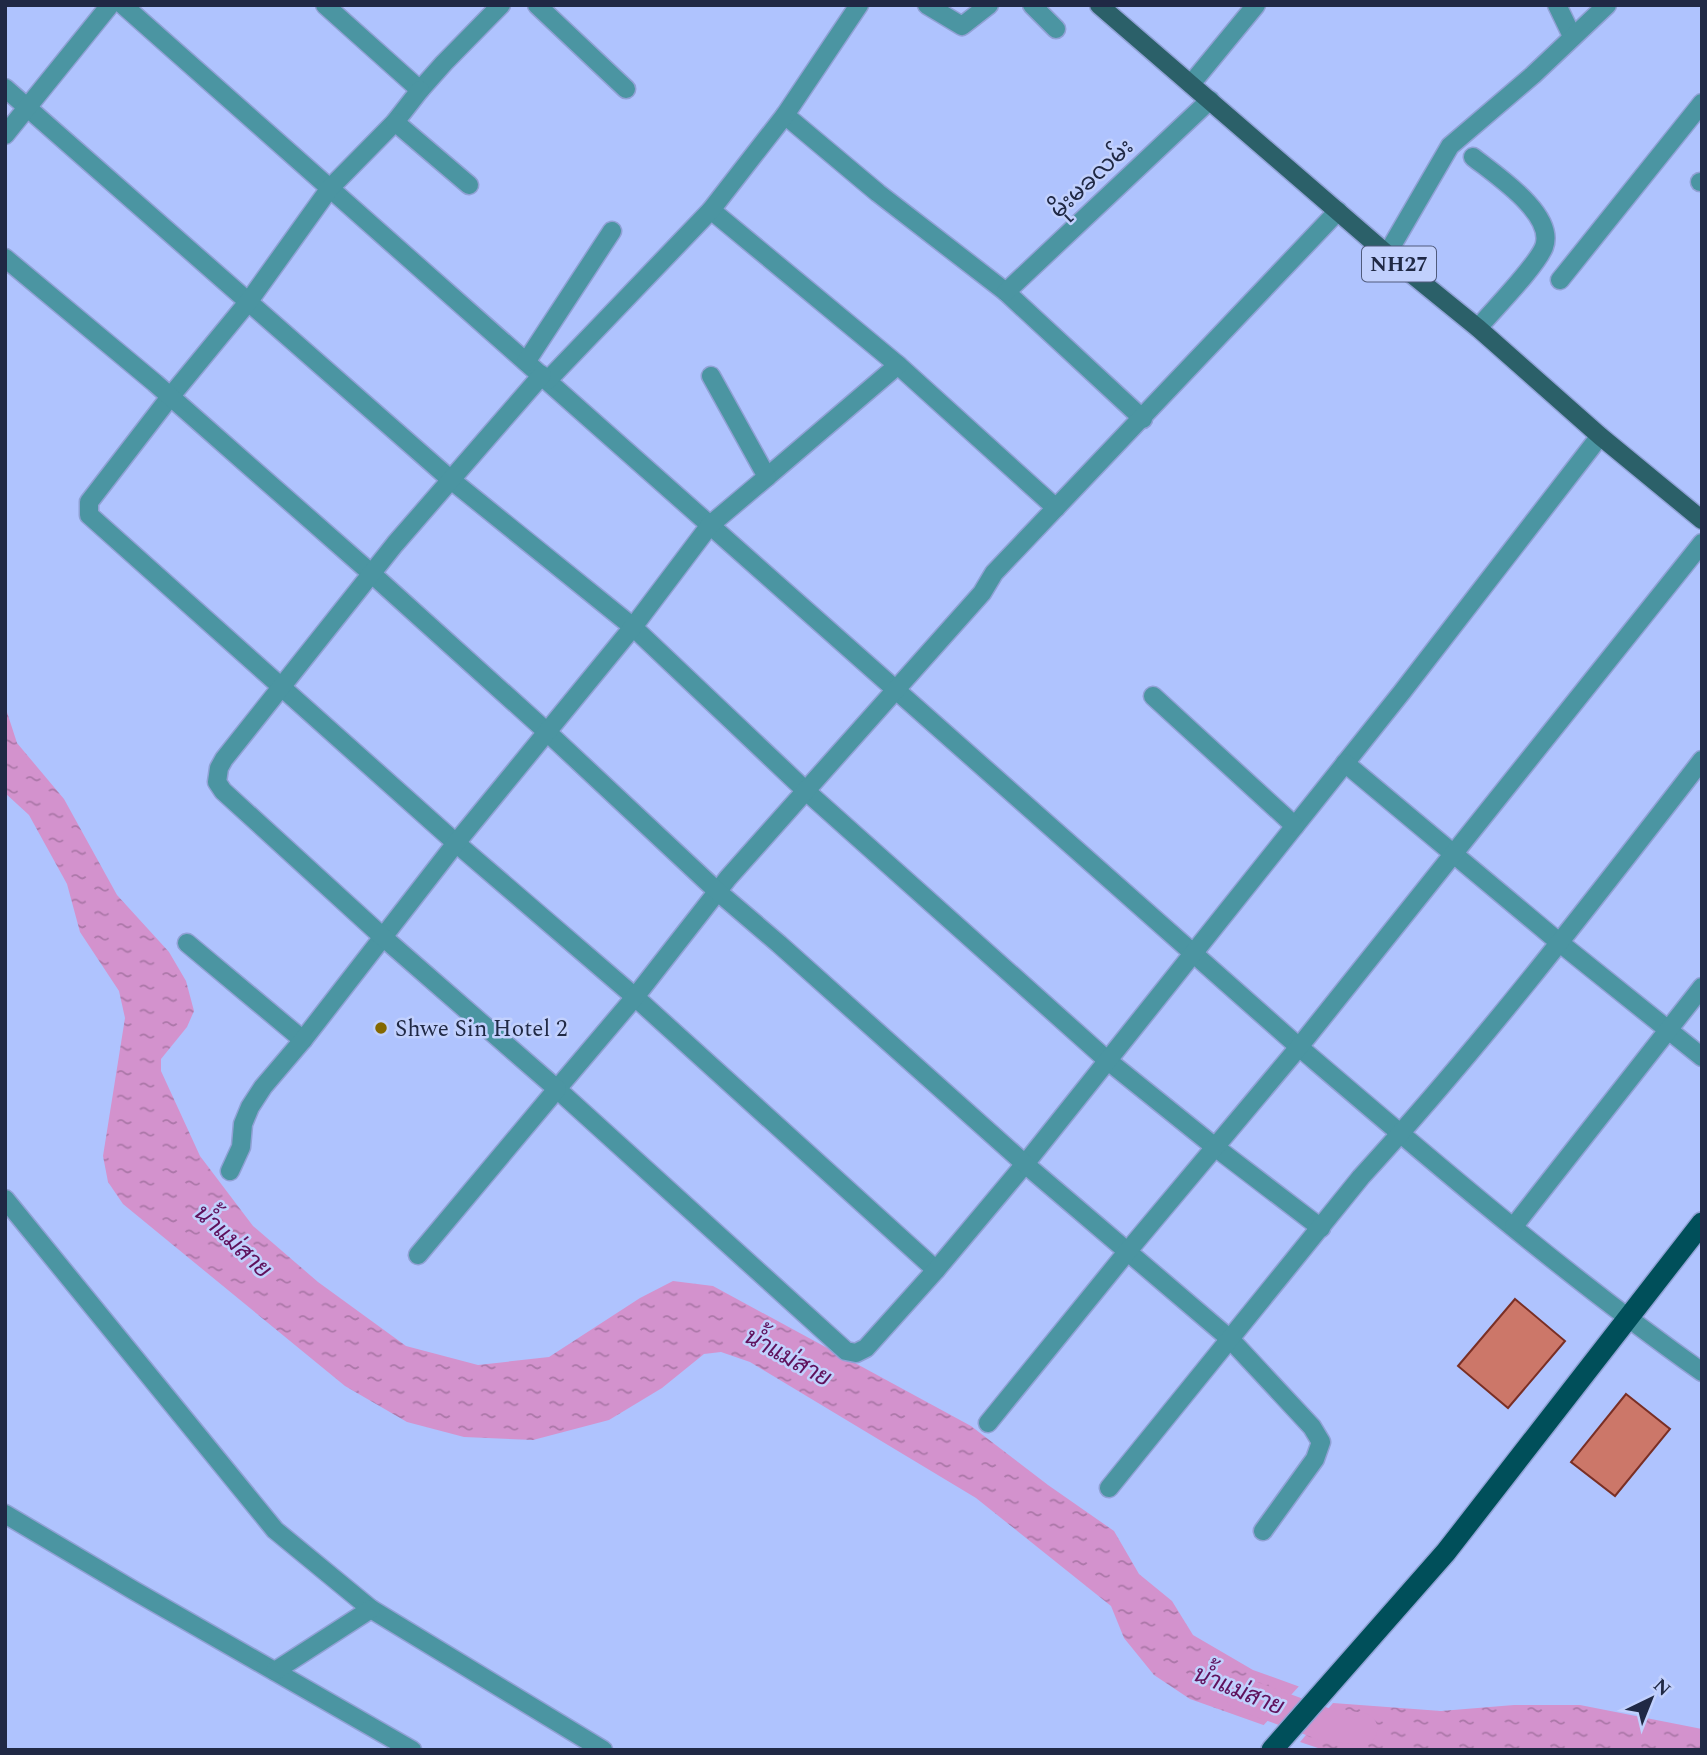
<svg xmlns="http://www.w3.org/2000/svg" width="1707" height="1755" font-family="Spectral,'Noto Sans Myanmar',Sarabun,serif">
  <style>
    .water { fill: url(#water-ripples) }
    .pier { fill: #afc3fe }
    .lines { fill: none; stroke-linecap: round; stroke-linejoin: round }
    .river { stroke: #d392cd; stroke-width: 33 }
    .building { fill: #cc7769; stroke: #7a2f25; stroke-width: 2 }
    .minor-casing { stroke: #90a1d5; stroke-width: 21 }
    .major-casing { stroke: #90a1d5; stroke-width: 21 }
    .highway-casing { stroke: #90a1d5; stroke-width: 24 }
    .minor { stroke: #4b95a2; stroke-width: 18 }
    .major { stroke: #2b6069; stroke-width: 18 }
    .highway { stroke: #004f5a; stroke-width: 21 }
    .poi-dot { fill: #846800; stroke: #c1d0fd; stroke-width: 2.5 }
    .labels { text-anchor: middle; stroke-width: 5; stroke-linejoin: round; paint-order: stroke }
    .shield { fill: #c1d0fd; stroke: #505b7c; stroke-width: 2 }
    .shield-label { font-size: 21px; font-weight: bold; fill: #202945 }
    .street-label { font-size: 23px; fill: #202945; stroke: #c1d0fd }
    .poi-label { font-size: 23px; fill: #202945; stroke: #c1d0fd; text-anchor: start }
    .water-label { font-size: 24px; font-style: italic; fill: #5f115c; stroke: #c1d0fd }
  </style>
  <defs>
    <pattern id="water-ripples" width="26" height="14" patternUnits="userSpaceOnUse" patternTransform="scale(1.75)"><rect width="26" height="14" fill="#d392cd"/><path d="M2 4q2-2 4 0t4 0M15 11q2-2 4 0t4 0" fill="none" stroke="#ab77a8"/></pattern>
  </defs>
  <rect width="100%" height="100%" fill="#afc3fe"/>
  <g class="water">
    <polygon points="5,706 17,743 64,799 117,895 169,952 186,981 194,1011 187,1027 161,1059 161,1071 200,1156 253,1226 318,1282 406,1346 478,1365 549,1357 640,1298 673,1281 713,1286 971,1426 1048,1485 1114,1531 1139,1574 1172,1601 1193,1635 1253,1670 1303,1688 1269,1727 1190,1699 1154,1675 1124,1638 1111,1606 976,1498 750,1362 721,1352 704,1354 662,1388 609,1420 533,1440 464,1437 407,1422 345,1386 123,1204 108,1182 103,1156 125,1018 119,991 80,932 67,884 29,815 5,793"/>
    <polygon points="1333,1703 1441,1711 1514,1705 1580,1705 1702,1729 1702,1750 1324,1750 1300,1742"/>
  </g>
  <polygon class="pier" points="1301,1684 1306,1687 1305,1690 1272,1730 1261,1728"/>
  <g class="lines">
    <polyline class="river" points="1242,1694 1324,1724 1361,1729"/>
  </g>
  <g class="building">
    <polygon points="1515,1299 1565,1341 1508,1408 1458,1366"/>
    <polygon points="1626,1394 1670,1429 1615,1496 1571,1462"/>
  </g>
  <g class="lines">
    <g class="minor-casing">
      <g id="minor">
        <path d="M123,5L1299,1047C1430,1159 1561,1272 1702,1372"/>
        <polyline points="325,5 420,90 444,63 501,5"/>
        <polyline points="537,5 626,89"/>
        <polyline points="927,5 962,26 989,5"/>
        <polyline points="1032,5 1056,29"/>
        <polyline points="1557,5 1572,36"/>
        <polyline points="1191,84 1256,5"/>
        <polyline points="5,88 450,479 633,627 806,791 1107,1060 1215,1147 1321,1228"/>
        <polyline points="420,90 395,122 330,188 249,301 170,397 89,502 89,515 456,843 635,997 936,1270"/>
        <polyline points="785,115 878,193 1006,292 1143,419"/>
        <polyline points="395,122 469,185"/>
        <polyline points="5,135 110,5"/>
        <path d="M1473,157C1494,174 1556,214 1544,247C1536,267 1493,310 1478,328"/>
        <polyline points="1700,182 1702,182"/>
        <polyline points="711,210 898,365 1056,508"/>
        <polyline points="1338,211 994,573 982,593 728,878 635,997 557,1089 846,1351 856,1353 866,1348 936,1270 1025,1164 1402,692 1600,436"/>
        <polyline points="1387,254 1450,146 1533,75 1607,5"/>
        <polyline points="5,258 155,383 372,574 546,731 717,891 779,944 1025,1164 1230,1339 1312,1427 1321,1442 1315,1459 1263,1531"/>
        <polyline points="1560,280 1702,103"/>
        <polyline points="1006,292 1210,100"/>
        <polyline points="526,362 612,231"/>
        <polyline points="548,380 711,210 785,115 859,5"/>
        <polyline points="767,477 898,365"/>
        <polyline points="1153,696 1295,826"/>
        <polyline points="1345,763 1560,943 1702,1057"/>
        <polyline points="187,943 303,1040"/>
        <polyline points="230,1171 241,1147 243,1124 250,1107 263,1087 303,1040 456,843 633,627 710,525 767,477 711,376"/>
        <polyline points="5,1199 275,1530 371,1609 603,1750"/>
        <polyline points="1514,1226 1702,987"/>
        <polyline points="418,1255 557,1089 384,938 223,791 217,782 219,768 224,759 395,544 542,375"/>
        <polyline points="988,1423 1127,1252 1299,1047 1702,543"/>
        <path d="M1109,1488L1361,1177C1482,1045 1592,902 1702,760"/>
        <polyline points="5,1514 133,1590 412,1750"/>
        <polyline points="275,1671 371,1609"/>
      </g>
    </g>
    <g class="major-casing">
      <polyline id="major" points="1099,5 1387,254 1478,328 1600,436 1702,520"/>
    </g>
    <g class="highway-casing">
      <polyline id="highway" points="1272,1750 1446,1552 1702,1223"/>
    </g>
    <use href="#minor" class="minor"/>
    <use href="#major" class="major"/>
    <use href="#highway" class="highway"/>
  </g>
  <circle class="poi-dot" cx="381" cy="1028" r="7"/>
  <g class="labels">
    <rect class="shield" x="1362" y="246.5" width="74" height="35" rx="5"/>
    <g class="shield-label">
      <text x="1399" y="271">NH27</text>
    </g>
    <g class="street-label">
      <text transform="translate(1091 178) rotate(-43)" y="8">မိုးမခလမ်း</text>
    </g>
    <g class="poi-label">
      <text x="395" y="1036">Shwe Sin Hotel 2</text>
    </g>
    <g class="water-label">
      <text transform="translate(233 1241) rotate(43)" y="8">น้ำแม่สาย</text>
      <text transform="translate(788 1357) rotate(29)" y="8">น้ำแม่สาย</text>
      <text transform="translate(1239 1690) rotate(22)" y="8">น้ำแม่สาย</text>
    </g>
  </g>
  <rect width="1707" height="1755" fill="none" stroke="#202945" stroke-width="14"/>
  <g transform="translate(1651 1699) rotate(43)" stroke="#c1d0fd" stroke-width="5" paint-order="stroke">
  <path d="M0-5L12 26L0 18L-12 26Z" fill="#202945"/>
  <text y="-10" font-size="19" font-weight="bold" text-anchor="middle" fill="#202945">N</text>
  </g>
</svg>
